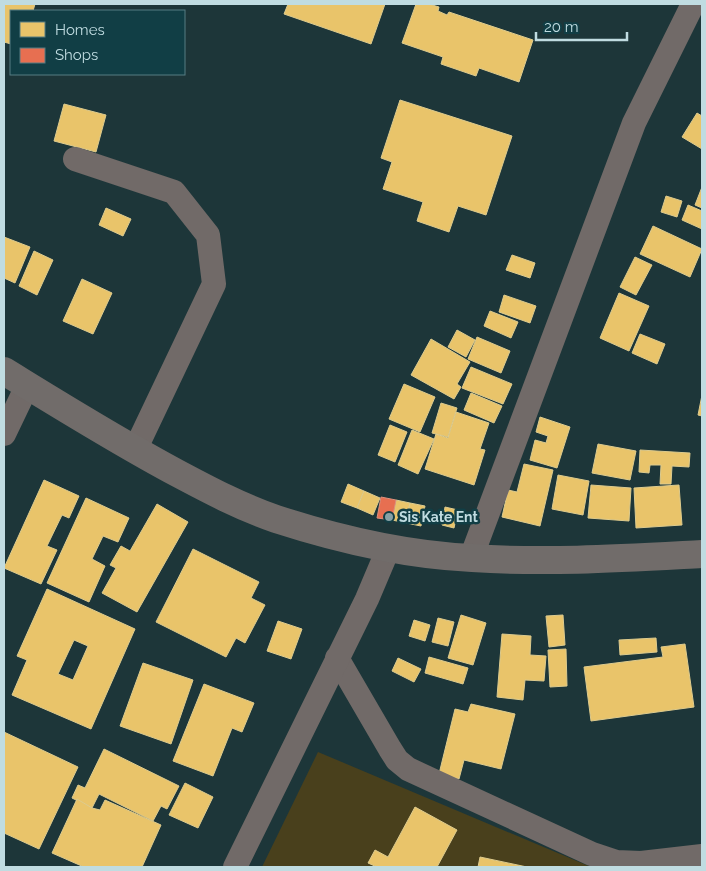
<svg xmlns="http://www.w3.org/2000/svg" width="706" height="871" font-family="Raleway,sans-serif">
  <style>
    .green { fill: #49401c }
    .homes { fill: #e9c46a; stroke: #ddcb8e; fill-rule: evenodd }
    .shops { fill: #e76f51; stroke: #db907c }
    .lines { fill: none; stroke-linecap: round; stroke-linejoin: round }
    .street { stroke: #716a68; stroke-width: 24 }
    .secondary { stroke: #716c6a; stroke-width: 28 }
    .poi-dot { fill: #87a2a6; stroke: #113e45; stroke-width: 2 }
    .labels { text-anchor: middle; stroke-width: 5; stroke-linejoin: round; paint-order: stroke }
    .poi-label { font-size: 14px; font-weight: bold; fill: #c0dce1; stroke: #113e45; text-anchor: start }
  </style>
  <rect width="100%" height="100%" fill="#1d3639"/>
  <polygon class="green" points="318,752 591,867 262,867"/>
  <g class="homes">
    <polygon points="4,4 35,4 33,11 11,11 11,44 4,42"/>
    <polygon points="288,4 385,4 371,44 284,14"/>
    <polygon points="416,4 429,4 439,7 438,11 447,15 449,12 533,40 519,82 479,68 476,76 441,64 443,57 402,43"/>
    <polygon points="400,100 512,136 486,215 458,206 449,232 417,221 423,202 383,189 392,162 381,158"/>
    <polygon points="64,104 106,115 96,152 54,141"/>
    <polygon points="697,113 702,116 702,149 682,137"/>
    <polygon points="702,187 702,208 695,205"/>
    <polygon points="666,196 682,201 677,217 661,212"/>
    <polygon points="688,205 702,211 702,229 682,220"/>
    <polygon points="106,208 131,219 123,236 99,225"/>
    <polygon points="653,226 702,249 690,277 640,254"/>
    <polygon points="4,237 30,247 15,283 4,278"/>
    <polygon points="34,251 53,260 37,295 19,286"/>
    <polygon points="512,255 535,263 530,278 506,270"/>
    <polygon points="635,257 652,265 636,295 620,287"/>
    <polygon points="82,279 112,293 93,334 63,321"/>
    <polygon points="619,293 649,306 629,351 600,338"/>
    <polygon points="504,295 536,306 530,323 499,312"/>
    <polygon points="490,311 518,322 511,338 484,326"/>
    <polygon points="457,330 475,340 466,357 448,347"/>
    <polygon points="640,334 665,344 657,364 632,353"/>
    <polygon points="477,337 510,351 501,373 468,359"/>
    <polygon points="431,339 470,362 457,384 461,387 454,399 411,375"/>
    <polygon points="471,367 512,384 503,404 462,388"/>
    <polygon points="404,384 435,397 420,432 389,419"/>
    <polygon points="471,393 502,406 494,423 464,410"/>
    <polygon points="702,395 702,416 698,415"/>
    <polygon points="441,403 457,408 448,437 432,433"/>
    <polygon points="456,412 489,423 480,449 485,450 474,485 425,469 436,434 448,438"/>
    <polygon points="540,417 570,427 557,468 530,460 535,440 546,443 548,436 536,432"/>
    <polygon points="390,425 407,432 395,462 378,455"/>
    <polygon points="412,430 434,439 418,474 398,465"/>
    <polygon points="598,444 636,451 630,480 592,473"/>
    <polygon points="640,450 690,453 689,467 672,466 671,484 660,484 661,465 650,465 649,473 639,472"/>
    <polygon points="524,464 553,470 540,526 502,517 508,490 517,492"/>
    <polygon points="558,475 589,481 583,515 552,509"/>
    <polygon points="44,480 79,496 69,518 62,515 47,546 57,550 41,584 4,568"/>
    <polygon points="348,484 364,491 357,508 341,502"/>
    <polygon points="591,485 631,488 629,521 588,518"/>
    <polygon points="679,485 682,525 636,528 634,488"/>
    <polygon points="364,491 380,498 373,515 357,508"/>
    <polygon points="86,498 129,518 118,542 103,536 92,559 105,566 89,602 47,583"/>
    <polygon points="396,500 410,503 406,523 392,520"/>
    <polygon points="410,503 425,506 421,526 406,523"/>
    <polygon points="157,504 188,522 137,612 102,593 116,568 110,565 121,546 130,551"/>
    <polygon points="445,507 458,510 454,528 442,525"/>
    <polygon points="193,549 259,582 251,598 265,605 245,643 236,638 226,657 156,622"/>
    <path d="M47,589L135,629L91,729L12,695L27,660L17,656ZM74,640L88,646L73,680L58,674Z"/>
    <polygon points="461,615 486,623 473,665 448,658"/>
    <polygon points="563,615 565,645 549,647 546,616"/>
    <polygon points="438,618 454,622 448,646 432,642"/>
    <polygon points="414,620 430,625 425,641 409,636"/>
    <polygon points="278,621 302,629 291,659 267,651"/>
    <polygon points="502,634 531,636 530,655 546,656 544,681 525,680 523,700 497,697"/>
    <polygon points="656,638 657,652 620,655 619,640"/>
    <polygon points="685,644 694,707 591,721 584,667 663,657 661,647"/>
    <polygon points="566,649 567,686 550,687 548,650"/>
    <polygon points="429,657 468,668 463,684 425,673"/>
    <polygon points="398,658 421,669 414,682 392,671"/>
    <polygon points="143,663 193,680 171,744 120,726"/>
    <polygon points="204,684 254,703 242,732 232,728 213,776 173,761"/>
    <polygon points="471,704 515,714 501,769 464,760 459,779 439,774 455,709 468,712"/>
    <polygon points="4,732 78,767 39,849 4,833"/>
    <polygon points="104,749 179,786 167,809 161,806 153,821 99,794 92,808 72,798 78,785 85,788"/>
    <polygon points="185,783 213,797 198,828 169,815"/>
    <polygon points="77,799 92,808 100,810 105,800 161,825 142,867 84,867 52,853"/>
    <polygon points="415,807 457,830 437,867 377,867 368,863 375,850 388,857"/>
    <polygon points="480,857 527,867 478,867"/>
  </g>
  <polygon class="shops" points="381,497 396,500 392,520 377,518"/>
  <g class="lines">
    <g class="street">
      <polyline points="75,159 174,192 208,235 214,284 135,450"/>
      <polyline points="4,434 27,386"/>
      <polyline points="471,558 634,123 693,4"/>
      <polyline points="337,658 390,749 397,760 408,769 592,854 616,862 641,863 702,856"/>
      <polyline points="235,867 367,599 389,547"/>
    </g>
    <path class="secondary" d="M4,371C61,406 117,441 177,473C209,490 241,507 276,519C338,539 406,555 472,558C548,563 626,558 702,554"/>
  </g>
  <circle class="poi-dot" cx="389" cy="517" r="5"/>
  <g class="labels">
    <g class="poi-label">
      <text x="399" y="522">Sis Kate Ent</text>
    </g>
  </g>
  <rect width="706" height="871" fill="none" stroke="#c0dce1" stroke-width="10"/>
  <rect x="10" y="10" width="175" height="65" fill="#113e45" stroke="#577d83"/>
  <rect x="20" y="22" width="25" height="15" fill="#e9c46a" stroke="#577d83"/>
  <text x="55" y="35" font-size="15" fill="#c0dce1">Homes</text>
  <rect x="20" y="48" width="25" height="15" fill="#e76f51" stroke="#577d83"/>
  <text x="55" y="60" font-size="15" fill="#c0dce1">Shops</text>
  <path d="M536 32v8h91v-8" fill="none" stroke="#c0dce1" stroke-width="2.5"/>
  <text x="544" y="32" font-size="15" fill="#c0dce1" stroke="#113e45" stroke-width="4" paint-order="stroke">20 m</text>
</svg>
